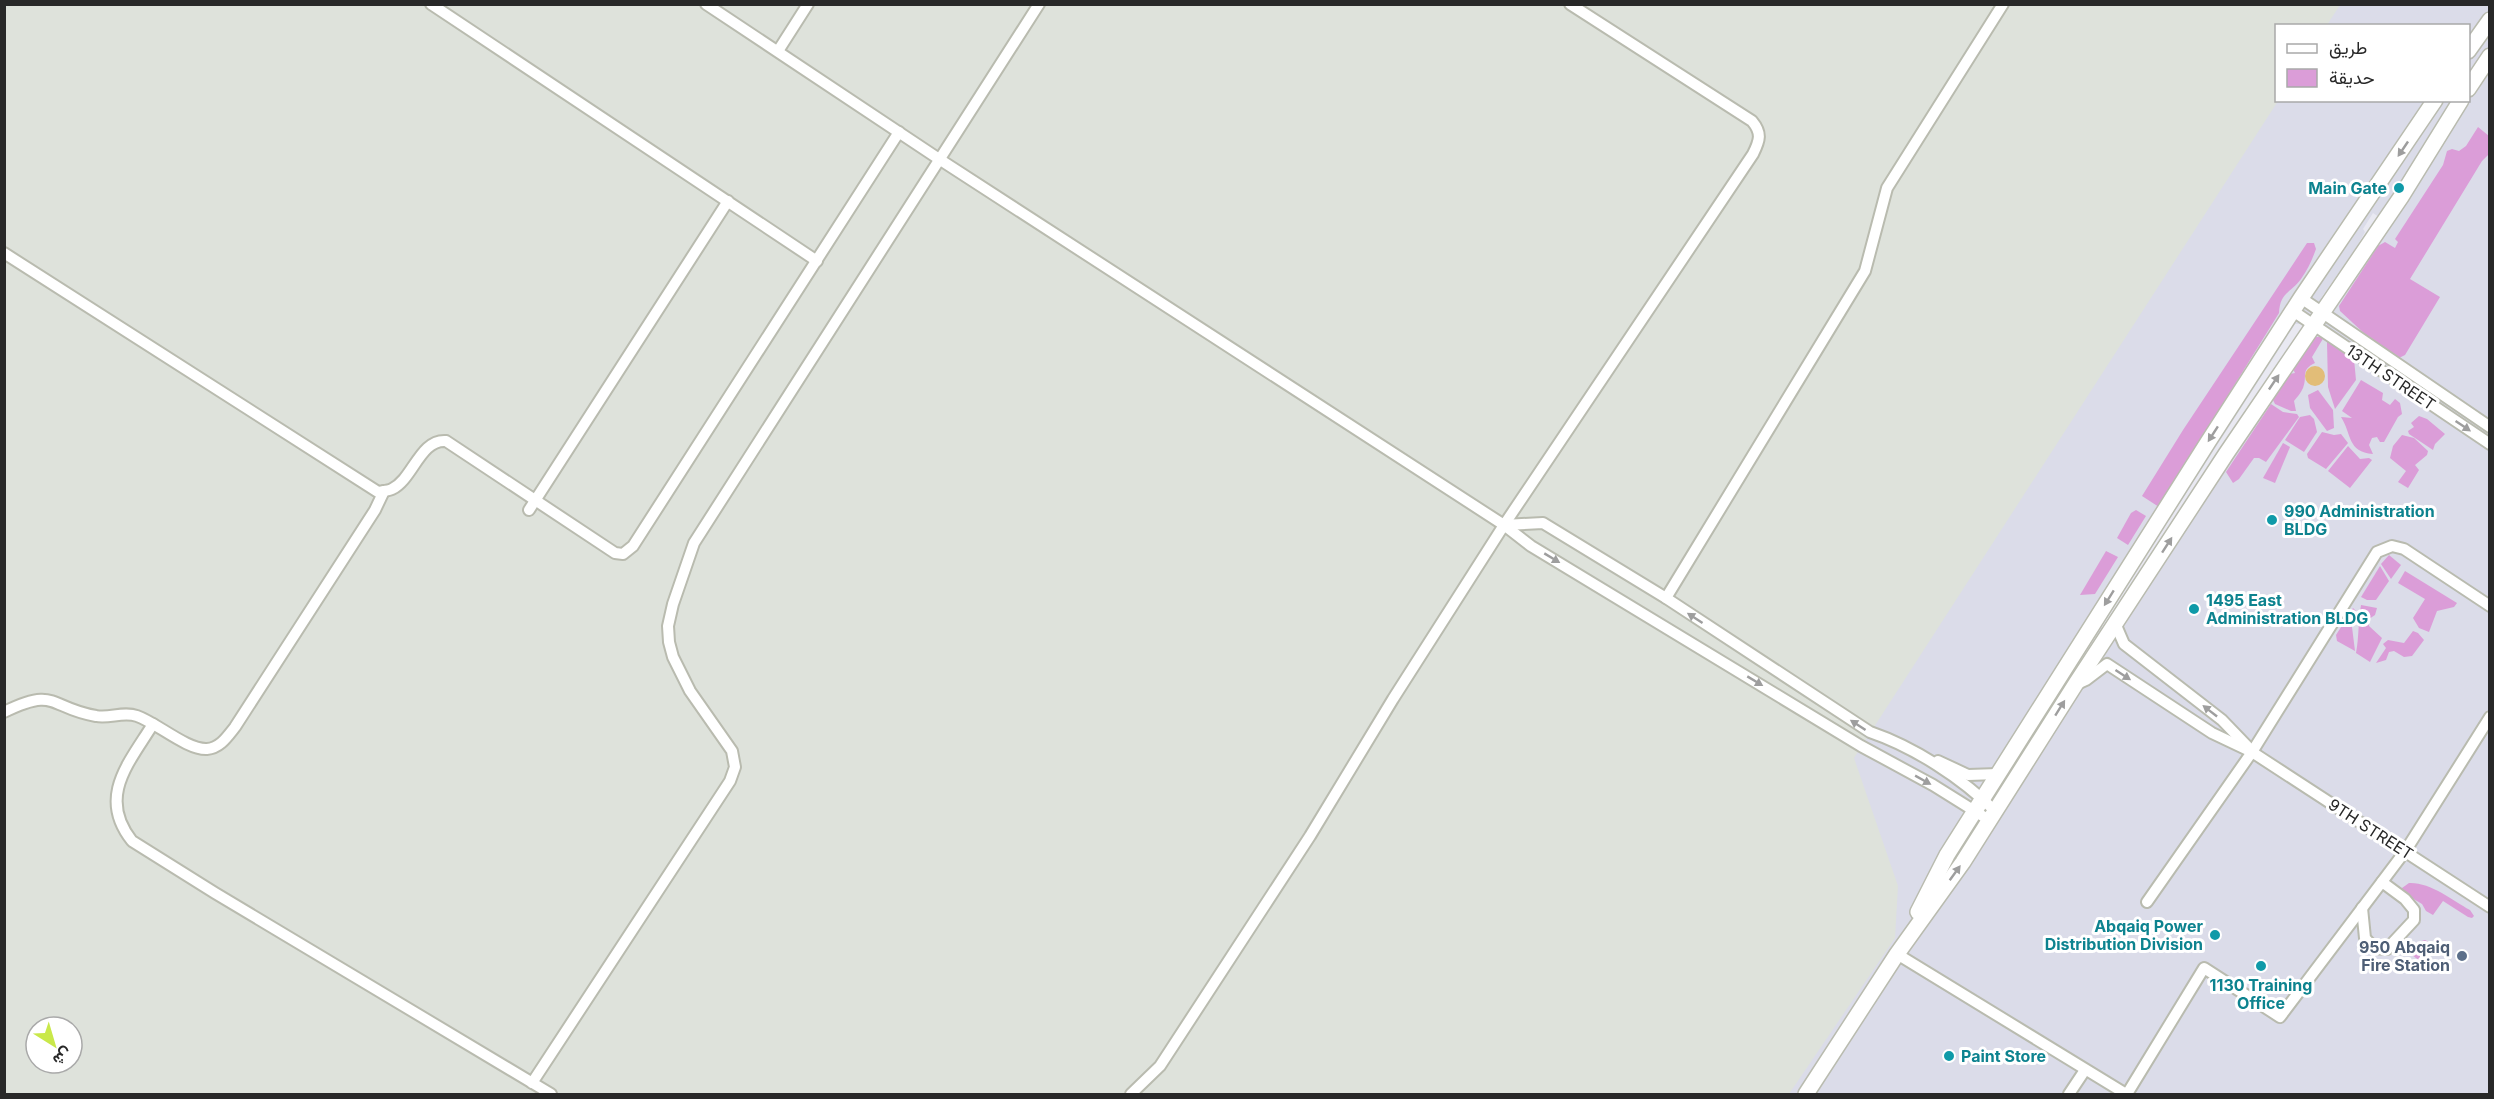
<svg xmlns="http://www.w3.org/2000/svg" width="2494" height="1099" font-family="Inter,Vazirmatn,sans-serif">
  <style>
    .industrial { fill: #dee2db; fill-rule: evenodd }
    .green { fill: #db9dd8 }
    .plaza { fill: #e9e9f2 }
    .water { fill: #e2bd78 }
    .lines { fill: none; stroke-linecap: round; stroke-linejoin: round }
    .street-casing { stroke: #b9bbaf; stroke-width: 14 }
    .secondary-casing { stroke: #b9bbaf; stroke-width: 18 }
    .street { stroke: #fff; stroke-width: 10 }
    .secondary { stroke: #fff; stroke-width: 15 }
    .oneway { fill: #9e9e9e }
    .culture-dot { fill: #0f9aa8; stroke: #fff; stroke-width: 2 }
    .service-dot { fill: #5c6f8a; stroke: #fff; stroke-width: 2 }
    .labels { text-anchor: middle; stroke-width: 6; stroke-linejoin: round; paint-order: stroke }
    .culture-label { font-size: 16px; font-weight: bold; fill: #0d838f; stroke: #fff; text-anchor: start }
    .street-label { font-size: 16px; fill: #282828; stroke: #fff }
    .service-label { font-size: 16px; font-weight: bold; fill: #4e5e75; stroke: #fff; text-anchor: end }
  </style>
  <rect width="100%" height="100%" fill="#dbdce9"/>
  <path class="industrial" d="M5,5H2340L2327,25L2276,26L2278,101L1854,758L1898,886L1895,938L1789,1094H5ZM36,1027H72V1063H36Z"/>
  <g class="green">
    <polygon points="2478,127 2489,136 2489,154 2482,161 2410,279 2440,297 2405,355 2397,359 2379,347 2340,311 2339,306 2378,246 2385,242 2395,248 2398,242 2395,239 2443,165 2447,151 2452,149 2459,151 2466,146"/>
    <path d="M2307,243H2314L2316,249C2312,260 2308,269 2301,279C2291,293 2280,292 2279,313L2159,507L2142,496L2183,430Z"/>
    <path d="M2316,337H2324L2312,357L2315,363C2300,370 2308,376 2303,388C2301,393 2297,397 2294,401L2296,411H2291L2275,404L2273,400L2289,374L2295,373L2293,369L2312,340Z"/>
    <polygon points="2330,340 2354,359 2356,380 2335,409 2328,387 2327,342"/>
    <path d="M2361,380L2383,393L2382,400L2390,405L2395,399L2400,403L2402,414L2398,417L2384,442H2380L2377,437L2372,438L2369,445L2373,454C2347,452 2352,434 2341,417L2352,418L2342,411Z"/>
    <polygon points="2318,390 2333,410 2334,428 2327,431 2310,408 2308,395"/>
    <polygon points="2271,404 2283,412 2297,414 2299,417 2266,462 2259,458 2254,458 2239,479 2233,483 2226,472"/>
    <polygon points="2310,415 2314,419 2317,432 2304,452 2285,440 2300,417"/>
    <polygon points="2419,416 2427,419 2445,434 2435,444 2433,450 2409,434 2408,431 2414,427 2411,423"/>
    <polygon points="2322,432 2334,435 2341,434 2348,443 2326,469 2308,458 2307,454"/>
    <polygon points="2402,435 2414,438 2428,451 2427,455 2415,465 2419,470 2408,488 2398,482 2406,471 2390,458 2393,446"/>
    <polygon points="2283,443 2290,447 2275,483 2263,478"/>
    <polygon points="2348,446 2360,459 2369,458 2372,460 2350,488 2328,471"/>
    <polygon points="2136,510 2146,516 2128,545 2117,538 2131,513"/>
    <polygon points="2106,551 2118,557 2095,594 2080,595"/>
    <polygon points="2389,555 2401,565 2391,579 2381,564"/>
    <polygon points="2380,566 2389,581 2376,600 2367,600 2361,597"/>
    <polygon points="2405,571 2457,603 2454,607 2437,611 2429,632 2419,628 2413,618 2425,599 2398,583"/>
    <path d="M2361,605L2377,608L2375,615L2369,619V626L2382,638L2370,662L2356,653C2359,637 2358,622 2361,605Z"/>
    <polygon points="2353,608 2356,611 2352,627 2355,651 2337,641 2336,635"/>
    <polygon points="2413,631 2418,633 2424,640 2412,656 2404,657 2394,651 2389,652 2386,660 2376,663 2386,648 2383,644 2388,640 2404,643"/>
    <path d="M2409,883C2430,882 2452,900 2470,910L2474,916L2472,918L2468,917L2443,901L2433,915L2426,911L2422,904L2402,892V888Z"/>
    <polygon points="2437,939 2438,941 2423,963 2409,953 2415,943 2425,940 2431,943"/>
  </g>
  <g class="plaza">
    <polygon points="2373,213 2379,217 2323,300 2321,298 2357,246 2365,232 2363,229"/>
    <polygon points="2295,324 2301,324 2306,328 2106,626 2102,628 2102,624"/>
  </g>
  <circle class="water" cx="2315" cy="376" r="10"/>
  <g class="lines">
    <g class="street-casing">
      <g id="street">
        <polyline points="431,4 817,261"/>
        <polyline points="706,4 939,159 1504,525 1531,546 1861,746 1933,785 1989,820"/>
        <polyline points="778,51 808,4"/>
        <path d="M4,253L378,492C382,491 388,491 392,489C413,479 420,439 446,441L615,553L623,554L633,546L899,132"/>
        <polyline points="2301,298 2490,427"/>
        <polyline points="2293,311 2490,444"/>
        <polyline points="529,510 728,201"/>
        <path d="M1504,525L1543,523L1666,598L1870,732C1914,747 1962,778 1995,811"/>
        <polyline points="1666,598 1865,271 1887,188 2003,4"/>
        <polyline points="2115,623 2124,644 2222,720 2248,747"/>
        <polyline points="2075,685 2086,680 2107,664 2212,733 2252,752 2490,907"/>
        <path d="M4,712C57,686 49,708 96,716C109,719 123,711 137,716C157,723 187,750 207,749C220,748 227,737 235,727L375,510L384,491"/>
        <path d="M153,724C129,763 97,797 132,841L215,893L551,1094"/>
        <polyline points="1938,761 1968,775 1998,774"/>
        <polyline points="2147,902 2252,752 2377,552 2392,546 2404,549 2490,606"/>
        <polyline points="2362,908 2365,938 2374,948 2387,949 2414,920 2414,910 2405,899 2382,882"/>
        <polyline points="1897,954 2126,1094"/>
        <polyline points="532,1083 730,781 735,767 732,751 690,691 673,657 669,642 668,626 673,604 694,543 1039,4"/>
        <path d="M1131,1094L1160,1066L1310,836L1393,699L1504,525L1753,154C1760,140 1762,133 1752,121L1570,4"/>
        <polyline points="2069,1094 2085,1070"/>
        <polyline points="2127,1094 2204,968 2280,1017 2406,850 2490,717"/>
      </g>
    </g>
    <g class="secondary-casing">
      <g id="secondary">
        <polyline points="2468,51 2490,20"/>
        <polyline points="2468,89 2490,56"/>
        <polyline points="1918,912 1947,855 2208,442 2301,298 2435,100"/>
        <polyline points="1806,1094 1897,954 1963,862 2075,685 2226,454 2401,197 2461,100"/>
      </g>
    </g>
    <use href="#street" class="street"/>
    <use href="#secondary" class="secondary"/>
  </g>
  <defs><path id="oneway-solid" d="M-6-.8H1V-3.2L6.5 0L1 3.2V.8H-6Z" transform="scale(1.5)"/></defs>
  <g class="oneway">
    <use href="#oneway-solid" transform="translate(2403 149) rotate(124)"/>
    <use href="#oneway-solid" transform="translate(2274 382) rotate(-56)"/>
    <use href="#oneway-solid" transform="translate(2463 426) rotate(34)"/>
    <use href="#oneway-solid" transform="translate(2213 434) rotate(123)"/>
    <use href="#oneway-solid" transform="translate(2167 545) rotate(-57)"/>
    <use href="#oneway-solid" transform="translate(1552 558) rotate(31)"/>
    <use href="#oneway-solid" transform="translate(2109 598) rotate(122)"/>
    <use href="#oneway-solid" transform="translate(1695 618) rotate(-147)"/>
    <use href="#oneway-solid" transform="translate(2123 675) rotate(33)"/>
    <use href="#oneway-solid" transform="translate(1755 681) rotate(31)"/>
    <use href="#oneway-solid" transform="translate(2060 708) rotate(-58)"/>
    <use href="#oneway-solid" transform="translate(2210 711) rotate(-142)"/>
    <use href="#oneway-solid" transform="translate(1858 725) rotate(-147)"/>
    <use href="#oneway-solid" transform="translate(1923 780) rotate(29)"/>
    <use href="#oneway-solid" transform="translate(1955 873) rotate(-54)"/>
  </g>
  <g class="culture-dot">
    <circle cx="2399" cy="188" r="6"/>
    <circle cx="2272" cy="520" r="6"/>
    <circle cx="2194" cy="609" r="6"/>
    <circle cx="2215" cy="935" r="6"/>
    <circle cx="2261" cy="966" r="6"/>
    <circle cx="1949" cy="1056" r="6"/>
  </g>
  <circle class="service-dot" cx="2462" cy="956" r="6"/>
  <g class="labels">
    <g class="culture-label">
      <text x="2387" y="194" text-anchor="end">Main Gate</text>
      <text x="2284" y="517">990 Administration<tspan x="2284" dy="18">BLDG</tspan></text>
      <text x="2206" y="606">1495 East<tspan x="2206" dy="18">Administration BLDG</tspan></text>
      <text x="2203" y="932" text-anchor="end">Abqaiq Power<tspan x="2203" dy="18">Distribution Division</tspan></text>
      <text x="2261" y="991" text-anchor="middle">1130 Training<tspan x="2261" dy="18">Office</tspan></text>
      <text x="1961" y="1062">Paint Store</text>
    </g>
    <g class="street-label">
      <text transform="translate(2391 377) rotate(34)" y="6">13TH STREET</text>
      <text transform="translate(2371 829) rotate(33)" y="6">9TH STREET</text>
    </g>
    <g class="service-label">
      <text x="2450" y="953">950 Abqaiq<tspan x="2450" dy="18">Fire Station</tspan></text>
    </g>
  </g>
  <rect width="2494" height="1099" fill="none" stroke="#282828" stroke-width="12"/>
  <rect x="2275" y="24" width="195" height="78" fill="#ffffff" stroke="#a9a9a9" stroke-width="1.5"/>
  <rect x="2287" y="44" width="30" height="9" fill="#ffffff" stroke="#a9a9a9" stroke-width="1.5"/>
  <text x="2329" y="54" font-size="18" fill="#282828">طريق</text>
  <rect x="2287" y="69" width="30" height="18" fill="#db9dd8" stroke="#a9a9a9" stroke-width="1.5"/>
  <text x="2329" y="84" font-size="18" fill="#282828">حديقة</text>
  <g transform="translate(54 1045) rotate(143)"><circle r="28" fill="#ffffff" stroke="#a9a9a9" stroke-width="1.5"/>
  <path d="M0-4.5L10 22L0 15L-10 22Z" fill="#c9e84a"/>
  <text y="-9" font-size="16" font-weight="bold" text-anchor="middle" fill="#282828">ش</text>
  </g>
</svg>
